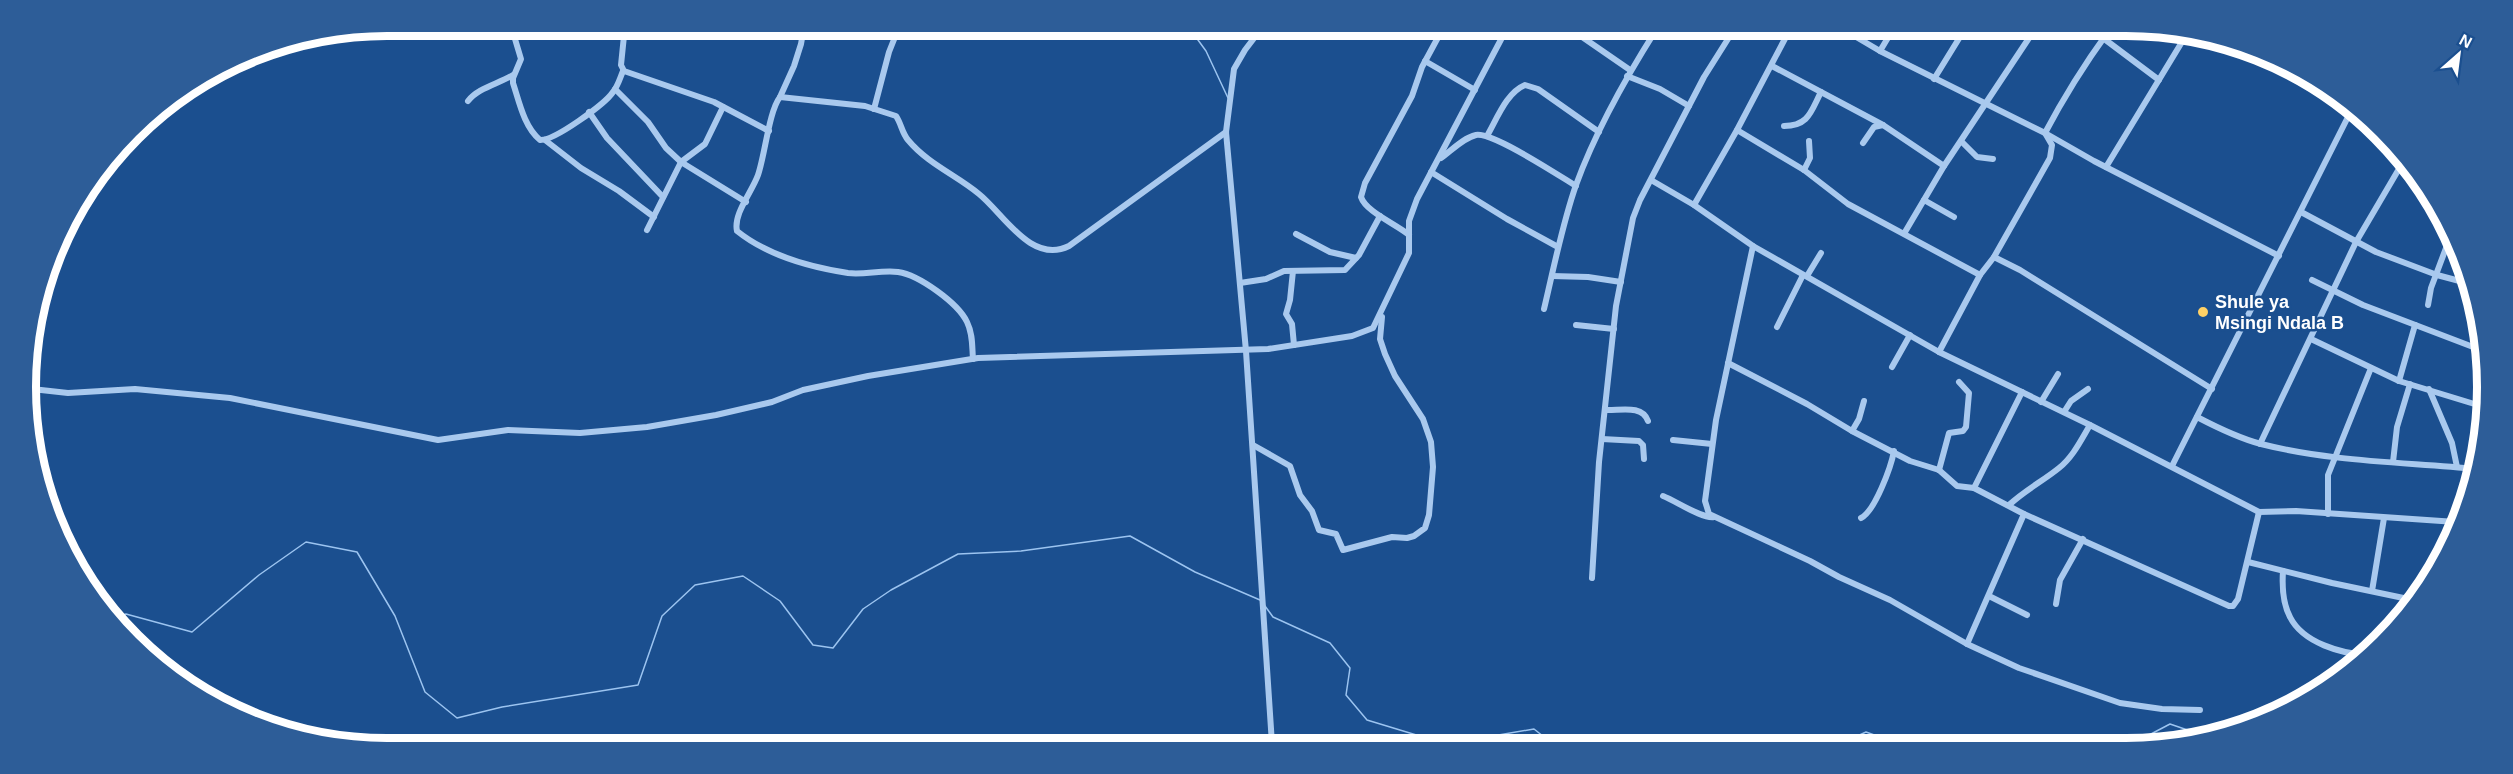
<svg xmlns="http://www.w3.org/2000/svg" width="2513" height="774" font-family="Arial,sans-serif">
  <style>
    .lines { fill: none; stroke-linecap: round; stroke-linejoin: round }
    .stream { stroke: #9cc4f0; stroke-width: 1.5 }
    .street { stroke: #a9c9ee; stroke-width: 6 }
    .poi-dot { fill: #ffd166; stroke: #1b4f8f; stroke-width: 2 }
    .labels { text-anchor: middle; stroke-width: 5; stroke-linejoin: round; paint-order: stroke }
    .poi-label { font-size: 18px; font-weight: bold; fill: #fff; stroke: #1b4f8f; text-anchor: start }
    .rim { fill: none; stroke: #fff; stroke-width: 8 }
  </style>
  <rect width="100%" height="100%" fill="#1b4f8f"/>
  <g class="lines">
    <g class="stream">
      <polyline points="1190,29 1206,51 1228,98"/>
      <polyline points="1265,606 1273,617 1330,643 1350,668 1346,695 1367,720 1446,744 1534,729 1553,744"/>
      <polyline points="116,617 126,614 192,632 259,575 306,542 357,552 395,616 425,692 457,718 502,707 638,685 662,616 695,585 743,576 780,601 813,645 833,648 863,609 891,590 958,554 1021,551 1130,536 1195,572 1260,600"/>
      <polyline points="1838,745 1866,732 1902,745"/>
      <polyline points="1965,745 1990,735 2003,745"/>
      <polyline points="2130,745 2170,724 2205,736"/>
    </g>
    <g class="street">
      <path d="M523,26L515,39L521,59L513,78V83C519,101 524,127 540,140C554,141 605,104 613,92C618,86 620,78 623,71"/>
      <polyline points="625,26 621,65 624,71 714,102 769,131"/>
      <polyline points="1261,29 1245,50 1234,69 1226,132 1246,351 1272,744"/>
      <polyline points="1572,30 1630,70"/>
      <polyline points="1846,31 1880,51 2045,133 2094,161 2279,256"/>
      <polyline points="2171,32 2183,40"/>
      <polyline points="2103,38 2159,80"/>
      <polyline points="1880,51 1892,31"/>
      <polyline points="1425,61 1475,90"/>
      <polyline points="1772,66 1883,125 1944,166 2033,32"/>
      <polyline points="1627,76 1660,89 1689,106"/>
      <polyline points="1934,79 1963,32"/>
      <polyline points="615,89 648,122 666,148 681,162 746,202"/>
      <polyline points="780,97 794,66 801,44 804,27"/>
      <path d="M468,101C478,88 498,84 513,75"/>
      <polyline points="874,109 889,52 899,27"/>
      <polyline points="589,112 607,138 663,197"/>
      <path d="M1784,126C1809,126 1811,111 1821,92"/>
      <polyline points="1737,130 1804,170 1848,204 1980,275"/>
      <path d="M1487,136C1497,119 1506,93 1525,85L1538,89L1599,132"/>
      <polyline points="545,140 581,168 619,191 654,217"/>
      <polyline points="1962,142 1977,157 1993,159"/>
      <polyline points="1863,143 1874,127 1883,125"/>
      <path d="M1441,158C1451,151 1463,138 1476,135C1493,132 1558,175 1576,186"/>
      <polyline points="2106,167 2188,32"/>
      <polyline points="1804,170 1810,158 1809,141"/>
      <polyline points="1431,172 1507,219 1558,247"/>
      <polyline points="1651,180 1694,205 1753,246 1939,352 2090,425 2259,512 2296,511 2456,522"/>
      <polyline points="1924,200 1954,217"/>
      <polyline points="1694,205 1737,130 1789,31"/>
      <polyline points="2301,212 2376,252 2437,275 2467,283"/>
      <polyline points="647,230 681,162 705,144 723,107"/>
      <polyline points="1905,232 1944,166"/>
      <polyline points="1296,234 1330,252 1356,258"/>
      <path d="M1409,235C1396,224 1366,212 1361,197L1365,183L1412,96L1422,67L1442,30"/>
      <polyline points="1753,246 1716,420 1705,501 1709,514 1810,561 1839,577 1890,600 1967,644 2019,668 2120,703 2162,709 2200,710"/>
      <polyline points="1994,257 2020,270 2212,389"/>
      <polyline points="1293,271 1290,300 1286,314 1292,324 1294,345"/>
      <polyline points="1552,276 1588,277 1621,282"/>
      <polyline points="1807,276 1821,253"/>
      <polyline points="2312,280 2363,305 2481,350"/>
      <polyline points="1240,283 1266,279 1284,271 1345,270 1359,255 1380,216"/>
      <polyline points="2428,305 2431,288 2449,240"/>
      <path d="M1544,309C1554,267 1562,225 1576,185C1596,130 1625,79 1656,30"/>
      <polyline points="1576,325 1614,329"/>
      <polyline points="1777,327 1803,275"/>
      <polyline points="2311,339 2399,381 2481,406"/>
      <path d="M1939,352L1980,275L1994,257L2050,158L2052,145L2045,133C2064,97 2084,65 2108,32"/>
      <path d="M973,359C972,347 973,334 967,322C958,303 919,275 898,272C881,270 864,275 848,273C809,267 768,256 737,231C733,214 752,192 758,175C765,155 769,111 780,97L865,106L896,116C901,123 902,133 908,140C928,164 956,175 979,194C1003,213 1031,265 1069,246L1226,132"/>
      <polyline points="1728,363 1807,404 1852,431 1910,461 1939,470 1957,486 1974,488 2024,514 2229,606 2233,606 2238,599 2259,512"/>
      <polyline points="1892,367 1910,335"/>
      <polyline points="2399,381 2415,325"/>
      <polyline points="32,389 68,393 135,389 230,398 438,440 508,430 580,433 647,427 716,415 772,402 803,390 868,376 978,358 1268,349 1352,336 1373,328 1409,253 1409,221 1417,199 1506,30"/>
      <polyline points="2429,389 2452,443 2457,467"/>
      <polyline points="2041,402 2058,374"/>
      <path d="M1605,410C1619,411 1642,404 1648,421"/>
      <polyline points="2064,412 2071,401 2088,389"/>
      <path d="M2197,417C2218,428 2238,438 2261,444C2332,462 2404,462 2476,469"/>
      <polyline points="1852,431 1859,419 1864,401"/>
      <polyline points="1602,439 1639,441 1643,445 1644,459"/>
      <polyline points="1673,440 1712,444"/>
      <polyline points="2260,444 2356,242 2403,162"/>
      <polyline points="1253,445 1290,466 1300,495 1312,511 1319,530 1336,534 1343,550 1392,537 1407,538 1414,536 1425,528 1429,515 1433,467 1431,442 1423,419 1395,376 1385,354 1380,339 1382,317"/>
      <polyline points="2393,462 2397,427 2410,384"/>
      <polyline points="2172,466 2351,111"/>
      <polyline points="1939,470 1949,433 1963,431 1966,427 1969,393 1959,382"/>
      <polyline points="1974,488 2022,392"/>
      <path d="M1663,496C1676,501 1702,519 1714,517"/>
      <path d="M2009,505C2025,490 2043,481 2059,468C2073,457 2081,440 2090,425"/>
      <polyline points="2328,514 2328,475 2371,368"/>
      <path d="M1861,518C1875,511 1891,467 1894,451"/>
      <polyline points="2248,562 2332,583 2413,600"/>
      <path d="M2283,571C2282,586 2283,604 2290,617C2303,643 2342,654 2368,655"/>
      <polyline points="1592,578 1599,462 1616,306 1633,218 1640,200 1704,77 1733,31"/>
      <polyline points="2372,591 2384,518"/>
      <polyline points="1989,596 2027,615"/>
      <polyline points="2056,604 2060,580 2083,539"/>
      <polyline points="1967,644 2024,514"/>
    </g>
  </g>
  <circle class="poi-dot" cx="2203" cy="312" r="6"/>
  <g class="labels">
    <g class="poi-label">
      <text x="2215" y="308">Shule ya<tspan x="2215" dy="21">Msingi Ndala B</tspan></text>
    </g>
  </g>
  <path d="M0 0H2513V774H0ZM387 36H2126A351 351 0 0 1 2477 387V387A351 351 0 0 1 2126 738H387A351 351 0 0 1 36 387V387A351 351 0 0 1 387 36Z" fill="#2d5d98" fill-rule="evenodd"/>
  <path class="rim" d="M387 36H2126A351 351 0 0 1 2477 387V387A351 351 0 0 1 2126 738H387A351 351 0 0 1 36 387V387A351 351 0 0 1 387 36Z"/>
  <g transform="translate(2459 54) rotate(28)" stroke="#1b4f8f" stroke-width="4.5" paint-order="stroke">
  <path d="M0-4.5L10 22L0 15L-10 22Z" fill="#ffffff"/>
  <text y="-9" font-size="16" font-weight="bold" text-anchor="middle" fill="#ffffff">N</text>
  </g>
</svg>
